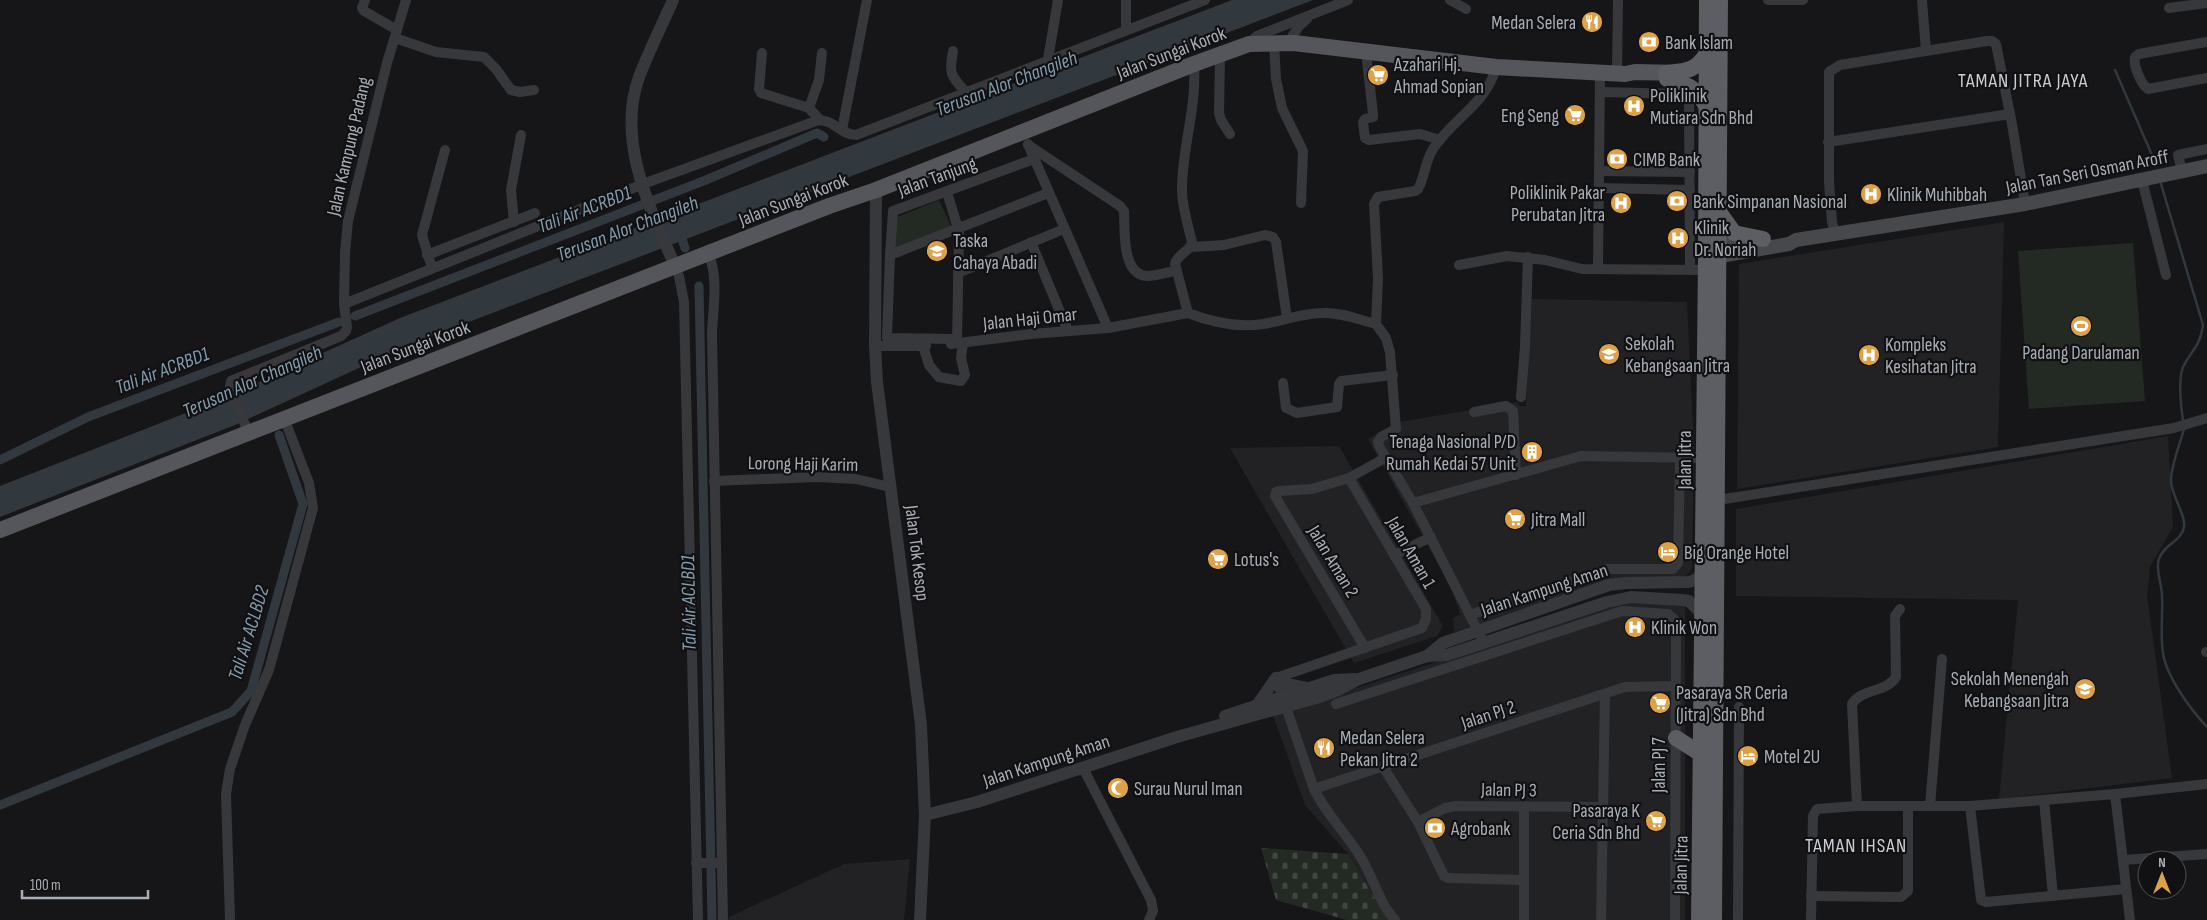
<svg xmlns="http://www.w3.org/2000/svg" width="2207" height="920" font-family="'Sofia Sans Condensed',sans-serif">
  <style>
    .built { fill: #222224 }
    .cemetery { fill: url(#cemetery-stones) }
    .park { fill: #232a23 }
    .water { fill: #31393f }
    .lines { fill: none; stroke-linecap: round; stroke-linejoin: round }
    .stream { stroke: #31393f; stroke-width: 2.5 }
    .canal { stroke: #31393f; stroke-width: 9 }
    .minor { stroke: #37383c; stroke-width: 10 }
    .tertiary { stroke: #37383c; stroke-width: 12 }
    .secondary { stroke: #46484c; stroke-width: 14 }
    .primary { stroke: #54565b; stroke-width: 16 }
    .trunk { stroke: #5c5e64; stroke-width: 16 }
    .labels { text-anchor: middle; stroke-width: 4.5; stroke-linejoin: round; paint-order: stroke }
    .poi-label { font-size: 19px; fill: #a9aeb6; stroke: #111113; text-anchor: start }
    .street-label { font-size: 19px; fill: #a9aeb6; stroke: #111113 }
    .neighbourhood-label { font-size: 20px; letter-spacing: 1px; fill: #cacdd3; stroke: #111113 }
    .water-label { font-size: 20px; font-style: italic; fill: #849dad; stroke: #111113 }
  </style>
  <defs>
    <pattern id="cemetery-stones" width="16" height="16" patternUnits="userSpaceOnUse" patternTransform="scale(1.25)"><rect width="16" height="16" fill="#232a23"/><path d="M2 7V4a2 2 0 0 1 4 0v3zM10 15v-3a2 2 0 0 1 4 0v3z" fill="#404641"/></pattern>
  </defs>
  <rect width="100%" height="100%" fill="#161618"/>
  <g class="built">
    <polygon points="2004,222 1998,447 1737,489 1739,264"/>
    <polygon points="1532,299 1687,302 1694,450 1692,569 1685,577 1613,579 1454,632 1453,618 1460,614 1451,587 1368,439 1399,422 1518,402 1519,406 1526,406"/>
    <polygon points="2168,436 2173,527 2150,567 2147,595 2172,778 1999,799 2018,600 1736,596 1736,509"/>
    <polygon points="1339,446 1443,626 1437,636 1354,663 1230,448"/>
    <polygon points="1617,603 1685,603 1685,920 1388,920 1348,854 1305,805 1273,715"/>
    <polygon points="910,859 904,920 729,920 729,917 844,864"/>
  </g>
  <polygon class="cemetery" points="1261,848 1348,854 1388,920 1347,920 1276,900"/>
  <g class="park">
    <polygon points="939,200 951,226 892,251 895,218"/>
    <polygon points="2133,243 2145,401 2029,409 2018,251"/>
  </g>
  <polygon class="water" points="1232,0 1313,0 411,344 235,425 0,517 0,486 224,398 400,318"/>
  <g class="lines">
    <g class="stream">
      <polyline points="2115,70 2155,162"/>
      <path d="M2161,184L2203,325C2200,347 2192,349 2183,367C2178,379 2181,408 2183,421"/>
      <path d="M2184,429C2180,444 2171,466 2171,480C2171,496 2186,514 2184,527C2182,541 2163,545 2159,559C2155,568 2162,585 2162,596C2163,614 2160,635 2163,653C2166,676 2191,710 2207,727"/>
    </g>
    <g class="canal">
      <polyline points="679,230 685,248"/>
      <polyline points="699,286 712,920"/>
      <polyline points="355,316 706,180 817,133 824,137"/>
      <polyline points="0,460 88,417 339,322"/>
      <polyline points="0,805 232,712 251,691 303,504 279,435"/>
    </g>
    <g class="minor">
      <polyline points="365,0 362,8 364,11 397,30"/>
      <polyline points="1126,0 1126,29"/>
      <polyline points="1450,0 1466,9"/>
      <polyline points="1768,0 1803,0"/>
      <polyline points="1922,0 1926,51"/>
      <polyline points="2169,8 2207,3"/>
      <polyline points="395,38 436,52 484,57 496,69 511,90 520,92 534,90"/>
      <path d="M2207,42L2139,54L2135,57C2133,66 2141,84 2148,89L2207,78"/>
      <polyline points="1249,43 1257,36 1348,0"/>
      <polyline points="1274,43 1276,79 1282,108 1303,151 1301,203"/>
      <polyline points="1288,43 1299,26 1307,19"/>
      <path d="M953,51C949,72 950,76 965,91"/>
      <polyline points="1366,52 1373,114 1373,117 1365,119 1363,122 1365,138 1369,140 1420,134 1440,140"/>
      <polyline points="762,53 759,89 761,93 809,108 820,120"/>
      <polyline points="1220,54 1219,113 1221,120 1230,134"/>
      <polyline points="1048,59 1058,0"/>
      <path d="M1194,64C1197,108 1182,147 1182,189C1182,207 1188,225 1192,242C1190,252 1177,254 1175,264L1188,313C1211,322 1237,328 1263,324C1283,321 1302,313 1323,313C1341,312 1359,320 1376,324"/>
      <polyline points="1617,74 1618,0"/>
      <polyline points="1601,92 1681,94 1687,95 1689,99 1690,270"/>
      <polyline points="809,108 819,80 822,53"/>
      <polyline points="842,130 867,0"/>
      <polyline points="1828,142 2010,114"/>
      <polyline points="1028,144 1108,328"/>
      <path d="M1028,145L1120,206L1124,211C1125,229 1121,276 1148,276C1157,276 1167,272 1175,271"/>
      <polyline points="1599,171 1690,172"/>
      <polyline points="2182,171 2178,155 2207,149"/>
      <polyline points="2142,180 2166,275"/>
      <polyline points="1599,188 1690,190"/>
      <polyline points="947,192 959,232 957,343"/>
      <polyline points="514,222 511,190 521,135"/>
      <polyline points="1835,234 1832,222 1829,182 1829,72 1840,65 1987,41 1992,41 1996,44 2012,124 2025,204"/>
      <polyline points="1031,242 1068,331"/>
      <polyline points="1191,247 1224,245 1265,235 1273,237 1276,242 1287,318"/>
      <path d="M708,253C719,277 713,307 712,333L723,920"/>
      <polyline points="427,255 535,213"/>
      <polyline points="890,255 893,211 1034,159"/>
      <polyline points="1459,265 1507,256 1545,260 1582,269 1706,270"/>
      <polyline points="675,266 679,276 684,302 698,920"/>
      <polyline points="432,268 422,235 445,150"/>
      <polyline points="1598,269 1600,74"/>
      <polyline points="958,273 1064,229"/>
      <path d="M344,304L643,184L816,121C832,117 840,135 856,135L1205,0"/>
      <polyline points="957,339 887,338 890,255 1048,193"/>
      <polyline points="951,344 1031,334 1108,328 1188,313"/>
      <polyline points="875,346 926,346"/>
      <polyline points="923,346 929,365 939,377 961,381 965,375 961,358 963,343"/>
      <polyline points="1283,383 1286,408 1297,413 1337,407 1339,384 1341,381 1393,375"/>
      <polyline points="1521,397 1525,347 1528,257"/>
      <polyline points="1474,412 1506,406 1513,411 1516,475"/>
      <polyline points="248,432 230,387 231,381 341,336 346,331 347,327 344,304 345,253 348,221 387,63 406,0"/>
      <path d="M1385,458L1349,478L1426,609V619L1422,628L1276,678L1314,789C1326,814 1346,833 1360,856C1373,876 1379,903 1395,920"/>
      <polyline points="1349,478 1312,489 1279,491 1276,492 1275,496 1365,648"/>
      <polyline points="714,481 817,477 856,479 890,487"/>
      <polyline points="1718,500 2174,428 2207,418"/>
      <polyline points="1413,503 1581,456 1704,458"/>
      <polyline points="1394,555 1431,537"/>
      <polyline points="1470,615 1608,569 1673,569 1678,563 1680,458"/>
      <path d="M1481,637L1413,503L1379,446L1378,442L1381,437L1396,429L1390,352L1386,338L1376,324L1378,278L1374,204L1378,197L1415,191L1418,189C1425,177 1425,161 1433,149C1452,119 1487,104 1496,67"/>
      <polyline points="2206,652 2207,652"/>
      <polyline points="1336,704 1622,611 1668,614 1674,619 1676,623 1675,920"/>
      <polyline points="1383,767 1418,822 1444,876 1448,878 1524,880"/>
      <polyline points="1083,768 1151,900 1153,911 1149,920"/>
      <polyline points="1314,789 1625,687 1675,686"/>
      <polyline points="2115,794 2130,920"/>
      <polyline points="2044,800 2053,896"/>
      <path d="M1857,806L1852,704C1862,688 1886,693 1896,677L1895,616L1900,609"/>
      <polyline points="1930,806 1942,659"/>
      <polyline points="1970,806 1981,900 1986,902 2126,889"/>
      <polyline points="1418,822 1445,808 1456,806 1603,807"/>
      <polyline points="2123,860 2207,854"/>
      <polyline points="696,863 722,863"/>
      <polyline points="1811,896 1901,897 1908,891 1908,807"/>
      <polyline points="230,920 226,794 230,769 245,725 269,670 313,508 309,483 284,418"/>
      <polyline points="1524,920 1524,808"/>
      <polyline points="1601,920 1605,694"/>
      <polyline points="1738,920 1739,707"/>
      <polyline points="1811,920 1813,816 1817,809 1857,806 1970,806 2115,794 2207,784"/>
    </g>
    <g class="tertiary">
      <path d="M673,0C662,25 649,51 639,77C616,141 650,208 675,266"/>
      <polyline points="876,190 875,346 877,382 921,725 925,815 920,920"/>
      <polyline points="1427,656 1443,643 1609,585 1626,583 1689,582 1697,579 1703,570"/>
      <polyline points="1258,704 1276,678 1288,684 1307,688"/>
      <polyline points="1225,716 1334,680 1356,679"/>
      <polyline points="925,815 977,802 1177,737 1316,698 1338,690 1359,679 1427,656 1447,655 1607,602 1631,597 1683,600 1689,601 1702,614"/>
    </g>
    <g class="secondary">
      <polyline points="1709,248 1759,239"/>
      <polyline points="1709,258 1789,244 1796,240 2025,204 2207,166"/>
    </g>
    <polyline class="primary" points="0,530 829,206 876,190 1194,64 1249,44 1294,43 1496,67 1625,74 1635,72 1680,73"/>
    <g class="trunk">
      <path d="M1666,73C1685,71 1694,72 1706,55"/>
      <path d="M1667,79C1685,84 1697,87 1705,104"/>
      <polyline points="1719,212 1734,233 1763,239"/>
      <polyline points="1676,738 1701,754"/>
      <polyline points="1699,920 1706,259 1707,0"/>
      <polyline points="1714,920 1720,0"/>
    </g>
  </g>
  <defs>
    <g id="restaurant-disc" transform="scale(1.125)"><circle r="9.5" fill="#dda148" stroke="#111113"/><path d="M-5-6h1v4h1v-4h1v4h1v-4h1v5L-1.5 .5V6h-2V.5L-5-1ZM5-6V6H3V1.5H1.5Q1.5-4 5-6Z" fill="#fff"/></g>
    <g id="bank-disc" transform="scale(1.125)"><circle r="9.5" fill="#dda148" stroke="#111113"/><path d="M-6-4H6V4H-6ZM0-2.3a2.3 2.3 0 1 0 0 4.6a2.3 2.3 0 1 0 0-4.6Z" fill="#fff"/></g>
    <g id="supermarket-disc" transform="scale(1.125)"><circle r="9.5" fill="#dda148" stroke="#111113"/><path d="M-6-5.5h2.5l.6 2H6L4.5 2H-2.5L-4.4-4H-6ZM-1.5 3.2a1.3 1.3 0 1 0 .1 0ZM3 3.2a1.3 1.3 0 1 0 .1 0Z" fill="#fff"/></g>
    <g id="hospital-disc" transform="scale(1.125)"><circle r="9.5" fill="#dda148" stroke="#111113"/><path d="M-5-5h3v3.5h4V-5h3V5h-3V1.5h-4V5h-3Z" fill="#fff"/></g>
    <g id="school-disc" transform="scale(1.125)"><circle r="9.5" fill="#dda148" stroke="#111113"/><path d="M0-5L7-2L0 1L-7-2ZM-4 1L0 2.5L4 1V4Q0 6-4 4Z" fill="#fff"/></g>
    <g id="stadium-disc" transform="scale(1.125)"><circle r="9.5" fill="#dda148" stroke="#111113"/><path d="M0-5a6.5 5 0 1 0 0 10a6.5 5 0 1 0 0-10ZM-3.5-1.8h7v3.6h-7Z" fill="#fff"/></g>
    <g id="building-disc" transform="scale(1.125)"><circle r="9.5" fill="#dda148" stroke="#111113"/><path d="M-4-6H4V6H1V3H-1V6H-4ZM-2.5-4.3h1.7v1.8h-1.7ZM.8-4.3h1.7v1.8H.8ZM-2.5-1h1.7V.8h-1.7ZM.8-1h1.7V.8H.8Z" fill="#fff"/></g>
    <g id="hotel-disc" transform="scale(1.125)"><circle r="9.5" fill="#dda148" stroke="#111113"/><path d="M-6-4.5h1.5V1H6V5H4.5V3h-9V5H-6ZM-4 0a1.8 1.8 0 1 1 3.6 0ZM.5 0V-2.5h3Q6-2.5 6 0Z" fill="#fff"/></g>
    <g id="mosque-disc" transform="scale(1.125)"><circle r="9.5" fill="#dda148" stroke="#111113"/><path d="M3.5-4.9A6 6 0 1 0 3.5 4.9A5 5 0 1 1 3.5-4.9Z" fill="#fff"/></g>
  </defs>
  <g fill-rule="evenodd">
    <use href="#restaurant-disc" x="1592" y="22"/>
    <use href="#bank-disc" x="1649" y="42"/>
    <use href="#supermarket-disc" x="1378" y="75"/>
    <use href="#hospital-disc" x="1634" y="106"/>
    <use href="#supermarket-disc" x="1575" y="115"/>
    <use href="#bank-disc" x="1617" y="159"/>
    <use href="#hospital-disc" x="1871" y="194"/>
    <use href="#bank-disc" x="1677" y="201"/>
    <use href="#hospital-disc" x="1621" y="203"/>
    <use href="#hospital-disc" x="1678" y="238"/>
    <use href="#school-disc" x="937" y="251"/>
    <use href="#stadium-disc" x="2081" y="326"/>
    <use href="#school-disc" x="1609" y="354"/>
    <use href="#hospital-disc" x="1869" y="355"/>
    <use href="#building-disc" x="1532" y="452"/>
    <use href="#supermarket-disc" x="1515" y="519"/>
    <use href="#hotel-disc" x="1668" y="552"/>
    <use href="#supermarket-disc" x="1218" y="559"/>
    <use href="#hospital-disc" x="1635" y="627"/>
    <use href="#school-disc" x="2085" y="689"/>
    <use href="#supermarket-disc" x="1660" y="703"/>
    <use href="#restaurant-disc" x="1324" y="748"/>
    <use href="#hotel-disc" x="1748" y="756"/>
    <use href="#mosque-disc" x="1118" y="788"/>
    <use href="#supermarket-disc" x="1656" y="821"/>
    <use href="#bank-disc" x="1435" y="828"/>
  </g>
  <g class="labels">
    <g class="poi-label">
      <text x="1576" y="29" text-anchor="end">Medan Selera</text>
      <text x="1665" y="49">Bank Islam</text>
      <text x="1394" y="71">Azahari Hj.<tspan x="1394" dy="22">Ahmad Sopian</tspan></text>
      <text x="1650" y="102">Poliklinik<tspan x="1650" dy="22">Mutiara Sdn Bhd</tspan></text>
      <text x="1559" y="122" text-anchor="end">Eng Seng</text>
      <text x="1633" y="166">CIMB Bank</text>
      <text x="1605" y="199" text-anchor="end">Poliklinik Pakar<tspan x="1605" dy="22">Perubatan Jitra</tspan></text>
      <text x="1887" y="201">Klinik Muhibbah</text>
      <text x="1693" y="208">Bank Simpanan Nasional</text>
      <text x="1694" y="234">Klinik<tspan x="1694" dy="22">Dr. Noriah</tspan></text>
      <text x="953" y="247">Taska<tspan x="953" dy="22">Cahaya Abadi</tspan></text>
      <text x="1625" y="350">Sekolah<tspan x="1625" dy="22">Kebangsaan Jitra</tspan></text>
      <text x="1885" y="351">Kompleks<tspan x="1885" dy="22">Kesihatan Jitra</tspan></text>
      <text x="2081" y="359" text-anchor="middle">Padang Darulaman</text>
      <text x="1516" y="448" text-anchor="end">Tenaga Nasional P/D<tspan x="1516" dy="22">Rumah Kedai 57 Unit</tspan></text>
      <text x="1531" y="526">Jitra Mall</text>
      <text x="1684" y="559">Big Orange Hotel</text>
      <text x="1234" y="566">Lotus's</text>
      <text x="1651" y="634">Klinik Won</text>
      <text x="2069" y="685" text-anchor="end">Sekolah Menengah<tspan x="2069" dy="22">Kebangsaan Jitra</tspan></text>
      <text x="1676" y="699">Pasaraya SR Ceria<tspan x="1676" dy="22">(Jitra) Sdn Bhd</tspan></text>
      <text x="1340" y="744">Medan Selera<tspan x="1340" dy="22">Pekan Jitra 2</tspan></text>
      <text x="1764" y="763">Motel 2U</text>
      <text x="1134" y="795">Surau Nurul Iman</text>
      <text x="1640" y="817" text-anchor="end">Pasaraya K<tspan x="1640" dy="22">Ceria Sdn Bhd</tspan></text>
      <text x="1451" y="835">Agrobank</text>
    </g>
    <g class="street-label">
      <text transform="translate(1171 52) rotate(-21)" y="7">Jalan Sungai Korok</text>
      <text transform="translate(348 146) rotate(-77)" y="7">Jalan Kampung Padang</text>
      <text transform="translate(2087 171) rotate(-11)" y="7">Jalan Tan Seri Osman Aroff</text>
      <text transform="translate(937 176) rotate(-20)" y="7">Jalan Tanjung</text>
      <text transform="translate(793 199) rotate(-21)" y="7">Jalan Sungai Korok</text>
      <text transform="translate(1030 318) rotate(-6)" y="7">Jalan Haji Omar</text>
      <text transform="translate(415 346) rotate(-21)" y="7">Jalan Sungai Korok</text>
      <text transform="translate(1684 460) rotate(-90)" y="7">Jalan Jitra</text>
      <text transform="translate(803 463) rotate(1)" y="7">Lorong Haji Karim</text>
      <text transform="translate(1412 552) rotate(60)" y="7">Jalan Aman 1</text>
      <text transform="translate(918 553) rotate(83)" y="7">Jalan Tok Kesop</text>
      <text transform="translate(1334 561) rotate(59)" y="7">Jalan Aman 2</text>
      <text transform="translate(1544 589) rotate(-18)" y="7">Jalan Kampung Aman</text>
      <text transform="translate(1488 714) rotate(-18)" y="7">Jalan PJ 2</text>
      <text transform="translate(1046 760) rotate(-18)" y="7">Jalan Kampung Aman</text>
      <text transform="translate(1658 765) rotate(-90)" y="7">Jalan PJ 7</text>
      <text transform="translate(1509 789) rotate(1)" y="7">Jalan PJ 3</text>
      <text transform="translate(1680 865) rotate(-89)" y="7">Jalan Jitra</text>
    </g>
    <g class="neighbourhood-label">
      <text x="2023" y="87">TAMAN JITRA JAYA</text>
      <text x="1856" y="852">TAMAN IHSAN</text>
    </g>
    <g class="water-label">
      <text transform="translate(1006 83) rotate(-21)" y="7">Terusan Alor Changileh</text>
      <text transform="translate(584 209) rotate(-21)" y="7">Tali Air ACRBD1</text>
      <text transform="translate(627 228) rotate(-21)" y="7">Terusan Alor Changileh</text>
      <text transform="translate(162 370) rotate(-21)" y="7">Tali Air ACRBD1</text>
      <text transform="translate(252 381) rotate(-24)" y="7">Terusan Alor Changileh</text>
      <text transform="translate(688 603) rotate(-91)" y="7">Tali Air ACLBD1</text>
      <text transform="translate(248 633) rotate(-73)" y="7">Tali Air ACLBD2</text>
    </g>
  </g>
  <g transform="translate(2162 875)"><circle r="24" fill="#111113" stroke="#4e5054"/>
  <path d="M0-4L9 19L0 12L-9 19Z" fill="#dda148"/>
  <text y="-8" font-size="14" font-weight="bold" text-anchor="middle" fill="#a9aeb6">N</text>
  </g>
  <path d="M22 890v8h126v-8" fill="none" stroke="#a9aeb6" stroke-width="2.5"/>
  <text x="30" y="890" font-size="15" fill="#a9aeb6" stroke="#111113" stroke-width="4" paint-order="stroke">100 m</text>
</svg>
